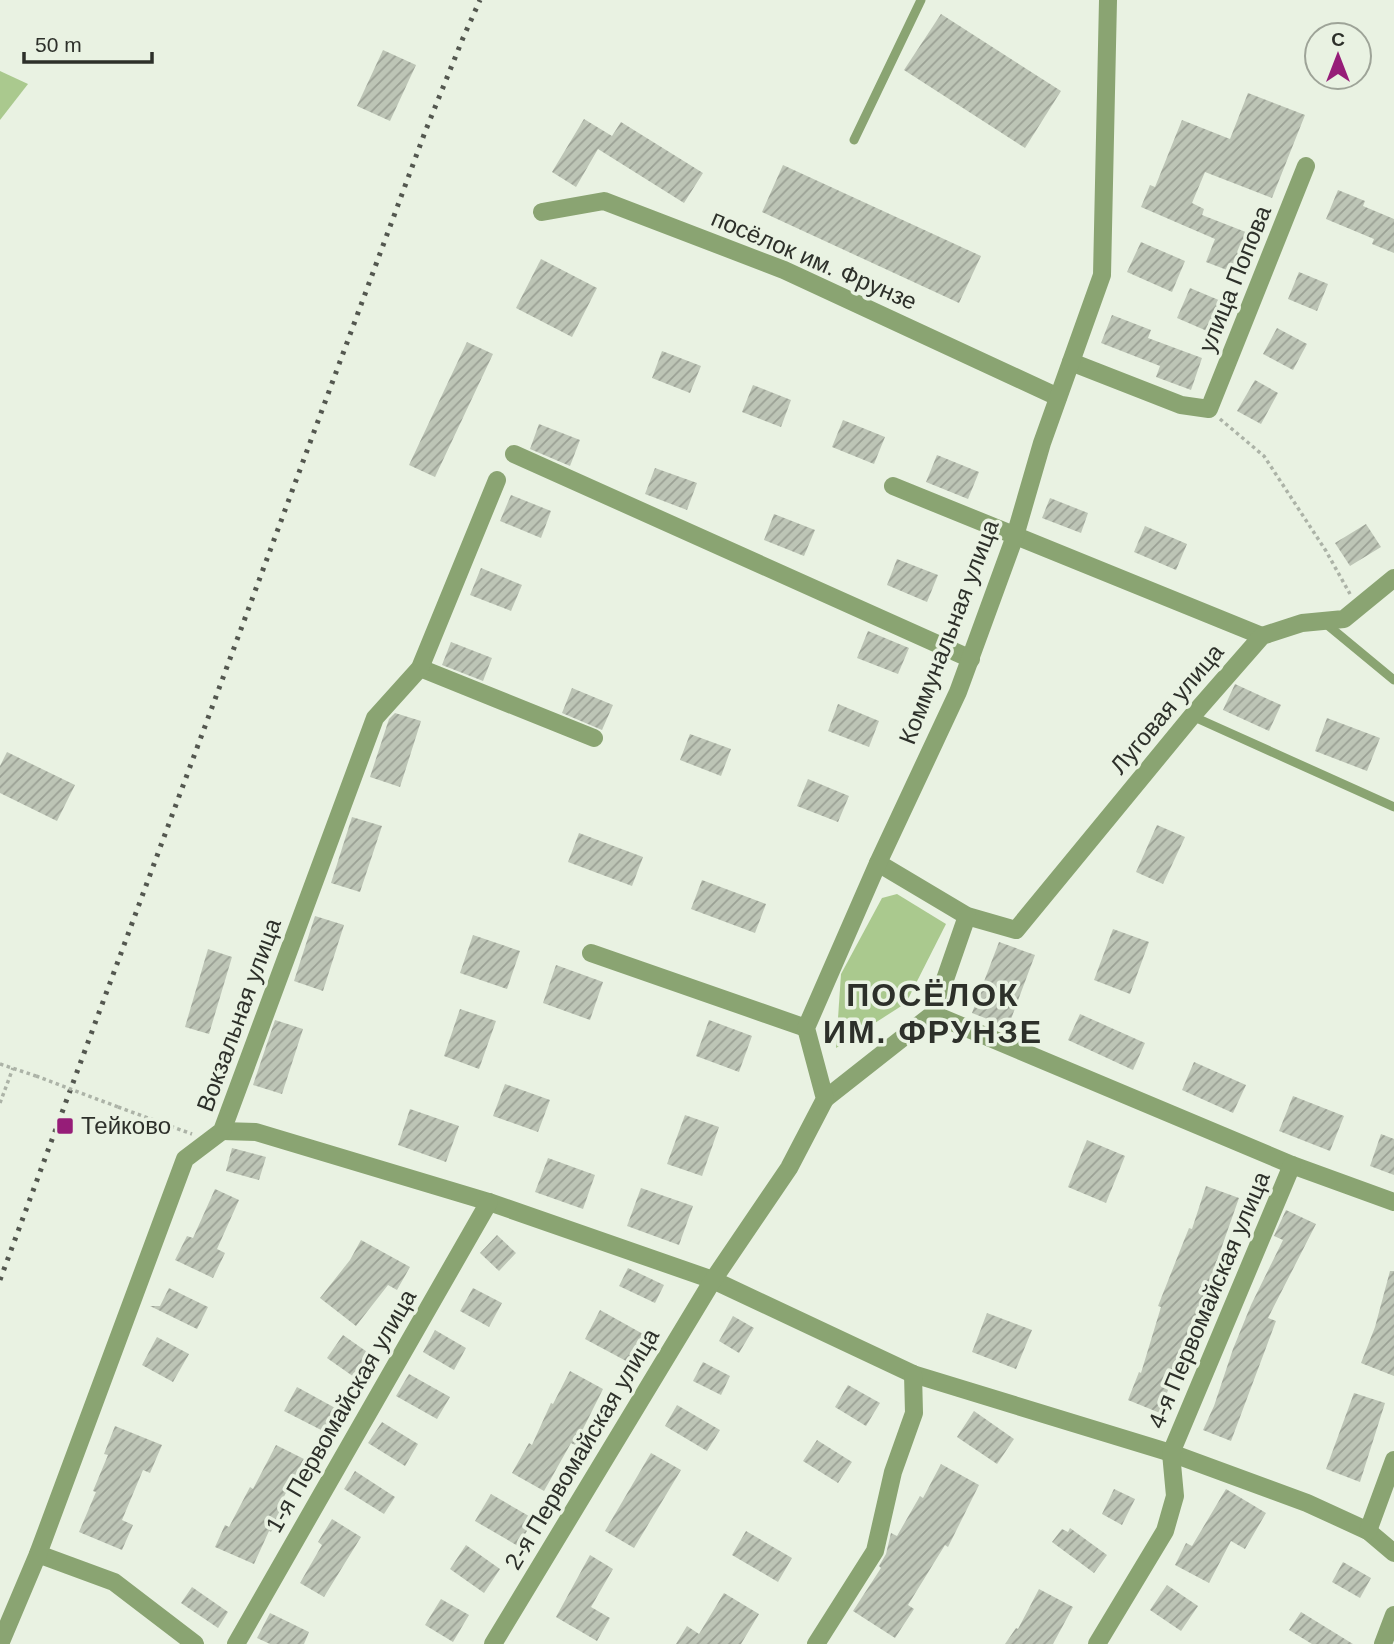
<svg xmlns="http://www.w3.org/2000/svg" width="1394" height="1644" font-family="Arial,sans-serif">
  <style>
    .green { fill: #aac98e }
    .building { fill: url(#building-hatch) }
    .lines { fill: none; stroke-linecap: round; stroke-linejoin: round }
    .path { stroke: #acb3a7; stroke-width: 3.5; stroke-dasharray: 3.5 3.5; stroke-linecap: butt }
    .service { stroke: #8aa472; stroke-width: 9 }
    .minor { stroke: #8aa472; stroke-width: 18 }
    .rail { stroke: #53574f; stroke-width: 5; stroke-dasharray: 3.5 7; stroke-linecap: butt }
    .path-bridge { stroke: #acb3a7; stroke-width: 3.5; stroke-dasharray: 3.5 3.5; stroke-linecap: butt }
    .poi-dot { fill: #961d78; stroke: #e9f2e2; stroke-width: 2.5 }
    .labels { text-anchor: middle; stroke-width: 7; stroke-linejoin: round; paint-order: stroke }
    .street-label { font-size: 24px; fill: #2d302a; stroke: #e9f2e2 }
    .poi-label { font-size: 24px; fill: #2d302a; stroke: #e9f2e2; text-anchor: start }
    .district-label { font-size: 32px; font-weight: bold; letter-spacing: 2px; fill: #2d302a; stroke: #e9f2e2 }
  </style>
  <defs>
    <pattern id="building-hatch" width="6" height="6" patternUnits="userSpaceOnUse" patternTransform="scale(1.75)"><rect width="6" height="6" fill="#bdc5b6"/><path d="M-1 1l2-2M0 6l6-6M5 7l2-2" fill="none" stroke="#9aa094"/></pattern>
  </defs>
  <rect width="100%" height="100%" fill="#e9f2e2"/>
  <g class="green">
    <polygon points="0,71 28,84 0,120"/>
    <polygon points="897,894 946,924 906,1003 836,1048 841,974 882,898"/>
  </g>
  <g class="building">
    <polygon points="941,14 1061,91 1025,148 904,70"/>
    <polygon points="383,50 416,65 390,121 357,106"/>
    <polygon points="1248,93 1305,115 1272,198 1205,172 1192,203 1204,209 1202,215 1256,236 1240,275 1206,262 1215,239 1141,207 1150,185 1155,187 1182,120 1230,139"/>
    <polygon points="584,119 612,136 621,122 703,173 684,203 598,149 576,187 552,172"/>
    <polygon points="783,165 981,256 959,303 762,212"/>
    <polygon points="1338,190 1365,201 1363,206 1394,219 1394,253 1372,244 1374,239 1326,219"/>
    <polygon points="1141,242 1185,261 1172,292 1127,272"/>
    <polygon points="541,259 597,288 572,337 516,308"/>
    <polygon points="1299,272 1328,284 1317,311 1288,299"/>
    <polygon points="1190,288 1221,301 1207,331 1177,318"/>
    <polygon points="1112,315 1151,330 1148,338 1202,358 1191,390 1156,377 1160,366 1101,343"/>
    <polygon points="1277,328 1307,344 1293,370 1263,354"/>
    <polygon points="467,342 493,354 435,477 409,465"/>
    <polygon points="662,351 701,366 690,393 652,378"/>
    <polygon points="1255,380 1278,393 1261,424 1237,411"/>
    <polygon points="753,385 791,400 781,427 742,412"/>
    <polygon points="843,420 885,437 874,464 832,447"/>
    <polygon points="539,424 580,440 570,466 530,449"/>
    <polygon points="937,455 979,472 968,499 926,482"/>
    <polygon points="655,468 697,483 687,510 645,494"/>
    <polygon points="511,495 551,511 541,538 500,521"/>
    <polygon points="1050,498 1088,513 1081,533 1042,518"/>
    <polygon points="774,514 815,530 804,556 764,540"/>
    <polygon points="1366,524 1381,547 1350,566 1335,543"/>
    <polygon points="1145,526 1187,544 1176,570 1134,552"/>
    <polygon points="897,559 938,575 927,602 887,585"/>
    <polygon points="481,568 522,585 511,611 470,595"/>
    <polygon points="868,631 909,648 898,674 857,658"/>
    <polygon points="451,642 492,658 483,681 442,665"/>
    <polygon points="1235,684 1281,705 1269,731 1223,710"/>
    <polygon points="572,688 613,705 602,730 562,713"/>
    <polygon points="838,704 879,721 869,747 828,731"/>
    <polygon points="395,713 421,721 400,787 370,777 389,719"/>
    <polygon points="1327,718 1380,738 1367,771 1315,751"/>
    <polygon points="690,734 731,749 721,776 680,760"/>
    <polygon points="7,752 75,785 57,821 0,793 0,766"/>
    <polygon points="808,779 849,796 838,822 797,806"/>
    <polygon points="352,817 382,826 360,892 331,883"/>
    <polygon points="1157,825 1185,837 1163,884 1136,872"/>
    <polygon points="579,833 643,857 632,886 568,862"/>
    <polygon points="702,880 766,904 755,933 691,909"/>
    <polygon points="315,916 344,925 323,991 294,981"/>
    <polygon points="1113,929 1149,942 1130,994 1094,980"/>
    <polygon points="473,935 520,951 507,989 460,973"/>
    <polygon points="999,942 1035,955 1008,1027 972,1013"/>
    <polygon points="208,949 232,957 209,1034 185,1027"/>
    <polygon points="556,965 603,982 590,1020 543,1003"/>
    <polygon points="460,1009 496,1021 479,1069 444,1056"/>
    <polygon points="1080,1014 1145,1043 1133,1070 1068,1040"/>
    <polygon points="275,1020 303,1029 282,1094 253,1085"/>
    <polygon points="709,1020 752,1036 739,1072 696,1056"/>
    <polygon points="1194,1062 1246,1085 1233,1113 1182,1090"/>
    <polygon points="505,1084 550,1100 538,1132 493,1116"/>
    <polygon points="1293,1096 1344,1116 1330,1151 1279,1131"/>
    <polygon points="410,1109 459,1126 446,1162 398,1145"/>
    <polygon points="685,1115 719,1127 702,1176 667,1164"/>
    <polygon points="1381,1134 1394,1139 1394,1175 1370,1166"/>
    <polygon points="1087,1140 1125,1156 1106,1203 1068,1187"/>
    <polygon points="232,1148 266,1157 259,1180 226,1171"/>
    <polygon points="548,1158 595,1175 583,1209 535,1192"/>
    <polygon points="1206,1186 1239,1198 1208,1286 1210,1287 1198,1320 1193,1318 1160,1413 1128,1400 1139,1372 1141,1373 1161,1307 1158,1306 1189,1228 1192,1229"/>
    <polygon points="641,1188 693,1206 679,1245 627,1226"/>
    <polygon points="215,1189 239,1200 217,1249 225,1253 213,1278 175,1260 187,1236 193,1238"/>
    <polygon points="1286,1210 1316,1224 1268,1318 1276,1321 1231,1441 1203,1430 1214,1406 1233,1349 1251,1305 1283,1240 1274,1236"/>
    <polygon points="497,1235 516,1253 499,1271 480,1253"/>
    <polygon points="361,1240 410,1267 397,1290 388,1285 356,1326 320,1298 350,1260"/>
    <polygon points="628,1268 664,1285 655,1303 619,1286"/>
    <polygon points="1390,1271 1394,1271 1394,1376 1361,1363 1375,1327"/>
    <polygon points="169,1288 208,1307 197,1329 150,1306 160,1306"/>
    <polygon points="473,1288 502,1303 489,1327 460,1311"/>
    <polygon points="600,1310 643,1334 628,1362 585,1339"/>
    <polygon points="987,1313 1032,1330 1016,1369 972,1352"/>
    <polygon points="733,1316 754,1328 739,1353 719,1341"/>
    <polygon points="435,1330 466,1348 454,1370 423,1352"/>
    <polygon points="343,1335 370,1354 354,1377 327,1358"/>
    <polygon points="157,1337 189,1354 173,1382 142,1365"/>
    <polygon points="703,1362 730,1376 721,1395 693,1381"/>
    <polygon points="570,1371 603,1389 575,1445 571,1443 544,1491 512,1473 529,1443 532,1445 551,1403 553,1404"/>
    <polygon points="409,1374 450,1397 437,1419 396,1396"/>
    <polygon points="848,1385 880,1403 866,1426 835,1407"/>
    <polygon points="297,1387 337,1409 325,1432 284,1411"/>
    <polygon points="1354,1393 1385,1403 1360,1482 1326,1469"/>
    <polygon points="677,1405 720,1430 707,1451 665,1426"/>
    <polygon points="974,1411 1014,1439 997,1464 957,1437"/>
    <polygon points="382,1422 418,1444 405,1466 368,1443"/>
    <polygon points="115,1426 162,1445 150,1473 143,1470 122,1520 133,1525 122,1550 79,1532 96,1492 93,1491 108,1455 104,1454"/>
    <polygon points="817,1440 852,1462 838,1483 803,1461"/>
    <polygon points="276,1445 304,1459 280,1504 285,1506 271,1532 269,1531 254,1564 215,1547 225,1525 229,1527 250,1487 253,1489"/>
    <polygon points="651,1453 681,1470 634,1548 605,1531"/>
    <polygon points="941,1464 979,1485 948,1547 945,1545 908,1605 914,1609 895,1638 853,1611 881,1568 879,1566 886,1554 891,1533 897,1536 920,1496 923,1498"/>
    <polygon points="355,1471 395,1497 384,1514 344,1489"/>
    <polygon points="1114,1489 1135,1499 1122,1525 1102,1514"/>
    <polygon points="1226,1489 1266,1513 1245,1549 1231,1541 1209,1583 1175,1565 1186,1543 1192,1546"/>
    <polygon points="491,1494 534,1519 518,1546 475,1521"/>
    <polygon points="332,1519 361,1537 324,1597 300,1583 322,1545 318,1542"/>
    <polygon points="1070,1528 1107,1555 1094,1573 1052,1542 1062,1529 1068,1532"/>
    <polygon points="746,1531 792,1558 778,1582 732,1555"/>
    <polygon points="466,1545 500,1569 484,1593 450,1569"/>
    <polygon points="590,1555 613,1569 591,1607 610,1618 597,1641 556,1617"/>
    <polygon points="1343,1562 1371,1578 1360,1598 1332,1582"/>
    <polygon points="1167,1585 1198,1606 1181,1631 1150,1610"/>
    <polygon points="192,1587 228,1612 218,1628 181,1603"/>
    <polygon points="1039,1589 1073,1607 1053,1644 1005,1644 1016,1628 1018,1629"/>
    <polygon points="724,1593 759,1614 741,1644 676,1644 687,1626 699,1634"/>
    <polygon points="441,1599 469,1615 453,1642 425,1625"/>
    <polygon points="1301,1612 1353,1644 1312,1644 1289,1630"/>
    <polygon points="270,1613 309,1632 304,1644 270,1644 257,1638"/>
  </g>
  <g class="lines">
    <g class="path">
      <polyline points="1220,419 1264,456 1326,551 1350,594"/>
      <polyline points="0,1064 36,1076"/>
      <polyline points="0,1103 13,1068"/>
      <polyline points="118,1107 192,1134"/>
    </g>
    <g class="service">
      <polyline points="854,140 921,0"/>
      <polyline points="1325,623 1394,680"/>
      <polyline points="1192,716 1394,807"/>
    </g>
    <g class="minor">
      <polyline points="542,212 604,201 784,270 1058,397"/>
      <polyline points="1071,362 1181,405 1209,409 1306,166"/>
      <polyline points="514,454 971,659"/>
      <polyline points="893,486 1262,636"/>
      <polyline points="420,668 594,738"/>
      <polyline points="878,863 967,916 1016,930 1192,716 1262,636 1302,623 1344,619 1394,578"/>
      <polyline points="591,953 806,1028"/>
      <polyline points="933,1014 1292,1165 1394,1202"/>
      <polyline points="825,1099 933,1014 967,916"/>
      <polyline points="222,1131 256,1132 489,1202 713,1280 913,1374 1171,1453 1307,1503 1368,1531 1394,1553"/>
      <polyline points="1368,1531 1394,1460"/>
      <polyline points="38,1554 114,1582 195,1644"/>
      <polyline points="0,1644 38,1554 185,1159 222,1131 375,718 420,668 497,480"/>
      <polyline points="236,1644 489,1202"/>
      <polyline points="493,1644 713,1280 789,1168 825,1099 806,1028 878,863 958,692 1015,536 1042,443 1102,275 1108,0"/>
      <polyline points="816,1644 875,1551 893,1472 914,1413 913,1374"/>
      <polyline points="1097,1644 1165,1531 1175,1496 1171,1453 1292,1165"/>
      <polyline points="1383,1644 1394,1615"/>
    </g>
    <polyline class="rail" points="0,1280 425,132 463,38 480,0"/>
    <polyline class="path-bridge" points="36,1076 118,1107"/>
  </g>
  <rect class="poi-dot" x="56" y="1117" width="18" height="18" rx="3.5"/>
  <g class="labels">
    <g class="street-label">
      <text transform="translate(814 260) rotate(23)" y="8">посёлок им. Фрунзе</text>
      <text transform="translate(1235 279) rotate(-68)" y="8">улица Попова</text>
      <text transform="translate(949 632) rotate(-69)" y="8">Коммунальная улица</text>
      <text transform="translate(1167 709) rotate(-50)" y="8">Луговая улица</text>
      <text transform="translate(239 1015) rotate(-70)" y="8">Вокзальная улица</text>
      <text transform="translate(1209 1300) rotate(-67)" y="8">4-я Первомайская улица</text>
      <text transform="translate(341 1411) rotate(-60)" y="8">1-я Первомайская улица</text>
      <text transform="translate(582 1449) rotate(-59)" y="8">2-я Первомайская улица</text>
    </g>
    <g class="poi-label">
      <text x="81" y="1134">Тейково</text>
    </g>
    <g class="district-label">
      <text x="933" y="1006">ПОСЁЛОК<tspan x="933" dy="37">ИМ. ФРУНЗЕ</tspan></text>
    </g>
  </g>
  <g transform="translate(1338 56)"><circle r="33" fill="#e9f2e2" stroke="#9ea498" stroke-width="2"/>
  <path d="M0-5L12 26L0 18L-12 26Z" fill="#961d78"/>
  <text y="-10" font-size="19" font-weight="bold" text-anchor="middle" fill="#2d302a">С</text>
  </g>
  <path d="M24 52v10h128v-10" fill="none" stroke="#2d302a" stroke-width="3.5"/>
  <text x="35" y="52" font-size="21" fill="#2d302a" stroke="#e9f2e2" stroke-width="5" paint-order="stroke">50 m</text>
</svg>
